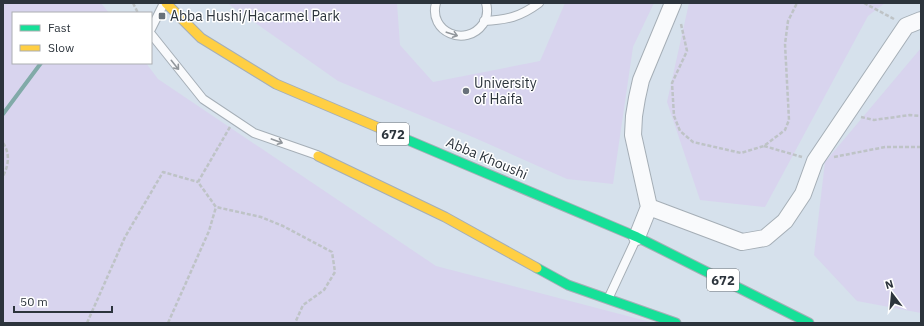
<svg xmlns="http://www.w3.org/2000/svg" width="924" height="326" font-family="'IBM Plex Sans',sans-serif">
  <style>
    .green { fill: #d8d4ee }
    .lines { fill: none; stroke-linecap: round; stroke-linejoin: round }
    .stream { stroke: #81aaa8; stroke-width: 4 }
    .lane-casing { stroke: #a5aeb6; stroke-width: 10 }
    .street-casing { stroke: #a5aeb6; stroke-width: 18 }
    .fast-casing { stroke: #a5aeb6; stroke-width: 11 }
    .slow-casing { stroke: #a5aeb6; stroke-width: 11 }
    .path { stroke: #bec3c6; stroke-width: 2.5; stroke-dasharray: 4 2; stroke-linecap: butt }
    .lane { stroke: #f9fafc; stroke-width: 8 }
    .street { stroke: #f9fafc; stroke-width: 16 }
    .fast { stroke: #16e098; stroke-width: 9 }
    .slow { stroke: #ffcf43; stroke-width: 9 }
    .oneway { stroke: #92979c }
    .poi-dot { fill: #68717a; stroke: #fff; stroke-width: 1.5 }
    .labels { text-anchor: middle; stroke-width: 3; stroke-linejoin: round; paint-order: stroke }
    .shield { fill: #fff; stroke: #6b7176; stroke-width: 1 }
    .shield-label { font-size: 13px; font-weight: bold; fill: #2c343c }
    .poi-label { font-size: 14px; fill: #2c343c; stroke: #fff; text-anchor: start }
    .street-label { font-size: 14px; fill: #2c343c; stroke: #fff }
  </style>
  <rect width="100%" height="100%" fill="#d6e1ec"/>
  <g class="green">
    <polygon points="3,3 101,3 109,13 13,13 13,63 146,63 158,79 436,266 654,323 3,323"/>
    <polygon points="227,3 397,3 400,45 433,82 540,61 565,3 654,3 633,47 613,184 567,179 475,138 338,81"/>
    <polygon points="689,3 885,3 868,16 765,207 700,200 667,102"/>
    <polygon points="921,48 921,313 857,301 814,255 825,162"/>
  </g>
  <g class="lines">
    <polyline class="stream" points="3,114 41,63"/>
    <g class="lane-casing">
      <g id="lane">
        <path d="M436,3C428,32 466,48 483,24C487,18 488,10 486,3"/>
        <path d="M484,21C507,20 520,17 539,3"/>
        <polyline points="151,29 164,3"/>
        <polyline points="151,34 203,99 254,133 317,155"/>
        <polyline points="609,297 637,237"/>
      </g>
    </g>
    <g class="street-casing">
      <g id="street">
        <polyline points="649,207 742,242 765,238 785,221 803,194 815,161 906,26 921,20"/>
        <polyline points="637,237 649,207 633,135 634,116 637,98 641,80 673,3"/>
      </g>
    </g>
    <g class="fast-casing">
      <g id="fast">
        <polyline points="403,138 637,237 809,323"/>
        <polyline points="537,268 568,285 676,323"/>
      </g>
    </g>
    <g class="slow-casing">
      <g id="slow">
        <polyline points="166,3 201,38 276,84 403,138"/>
        <polyline points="318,156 445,217 537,268"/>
      </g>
    </g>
    <g class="path">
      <polyline points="133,3 138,13"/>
      <polyline points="864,3 894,19"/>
      <polyline points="681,24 687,51 672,83 674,116 680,131 693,142 741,153 764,146 785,130 789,120 785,44 788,21 797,3"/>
      <polyline points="861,117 874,120 910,115 921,116"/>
      <polyline points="230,127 198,182 216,207 261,217 283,226 332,252 335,272 324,290 303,305 295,323"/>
      <path d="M3,143C10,153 9,165 3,176"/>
      <polyline points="764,146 802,157"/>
      <polyline points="834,157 885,147 921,147"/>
      <polyline points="87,323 125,237 163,172 198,182"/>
      <polyline points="168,323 209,231 216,207"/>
    </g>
    <use href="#lane" class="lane"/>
    <use href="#street" class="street"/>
    <use href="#fast" class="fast"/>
    <use href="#slow" class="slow"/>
  </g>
  <defs><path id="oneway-shaft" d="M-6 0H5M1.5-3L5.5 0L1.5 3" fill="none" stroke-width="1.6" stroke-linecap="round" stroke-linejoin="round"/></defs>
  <g class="oneway">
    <use href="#oneway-shaft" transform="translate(452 34) rotate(18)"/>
    <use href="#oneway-shaft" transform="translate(175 65) rotate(51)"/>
    <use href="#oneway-shaft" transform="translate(277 141) rotate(20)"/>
  </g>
  <g class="poi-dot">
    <rect x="158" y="12" width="8" height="8" rx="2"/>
    <circle cx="466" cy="91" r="4"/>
  </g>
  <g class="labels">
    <g class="shield">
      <rect x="377" y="123" width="32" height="22" rx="3"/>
      <rect x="707" y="269" width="32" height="22" rx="3"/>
    </g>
    <g class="shield-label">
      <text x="393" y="139">672</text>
      <text x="723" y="285">672</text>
    </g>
    <g class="poi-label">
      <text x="170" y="21">Abba Hushi/Hacarmel Park</text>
      <text x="474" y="88">University<tspan x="474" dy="16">of Haifa</tspan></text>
    </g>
    <g class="street-label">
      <text transform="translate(487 158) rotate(23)" y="5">Abba Khoushi</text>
    </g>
  </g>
  <rect width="924" height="326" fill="none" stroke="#2c343c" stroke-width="8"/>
  <rect x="12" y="12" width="140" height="52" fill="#ffffff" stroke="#abaeb1"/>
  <rect x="20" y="25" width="20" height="6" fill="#16e098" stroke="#abaeb1"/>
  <text x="48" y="32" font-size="12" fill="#2c343c">Fast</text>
  <rect x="20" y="45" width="20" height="6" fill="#ffcf43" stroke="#abaeb1"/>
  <text x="48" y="52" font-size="12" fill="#2c343c">Slow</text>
  <g transform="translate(892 294) rotate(344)" stroke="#ffffff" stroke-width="3" paint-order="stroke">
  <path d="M0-3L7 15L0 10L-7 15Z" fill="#2c343c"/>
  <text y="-6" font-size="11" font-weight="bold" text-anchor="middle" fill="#2c343c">N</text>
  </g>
  <path d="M14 306v6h98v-6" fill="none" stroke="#2c343c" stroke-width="2"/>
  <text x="20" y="306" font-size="12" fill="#2c343c" stroke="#ffffff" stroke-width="3" paint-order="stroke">50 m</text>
</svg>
